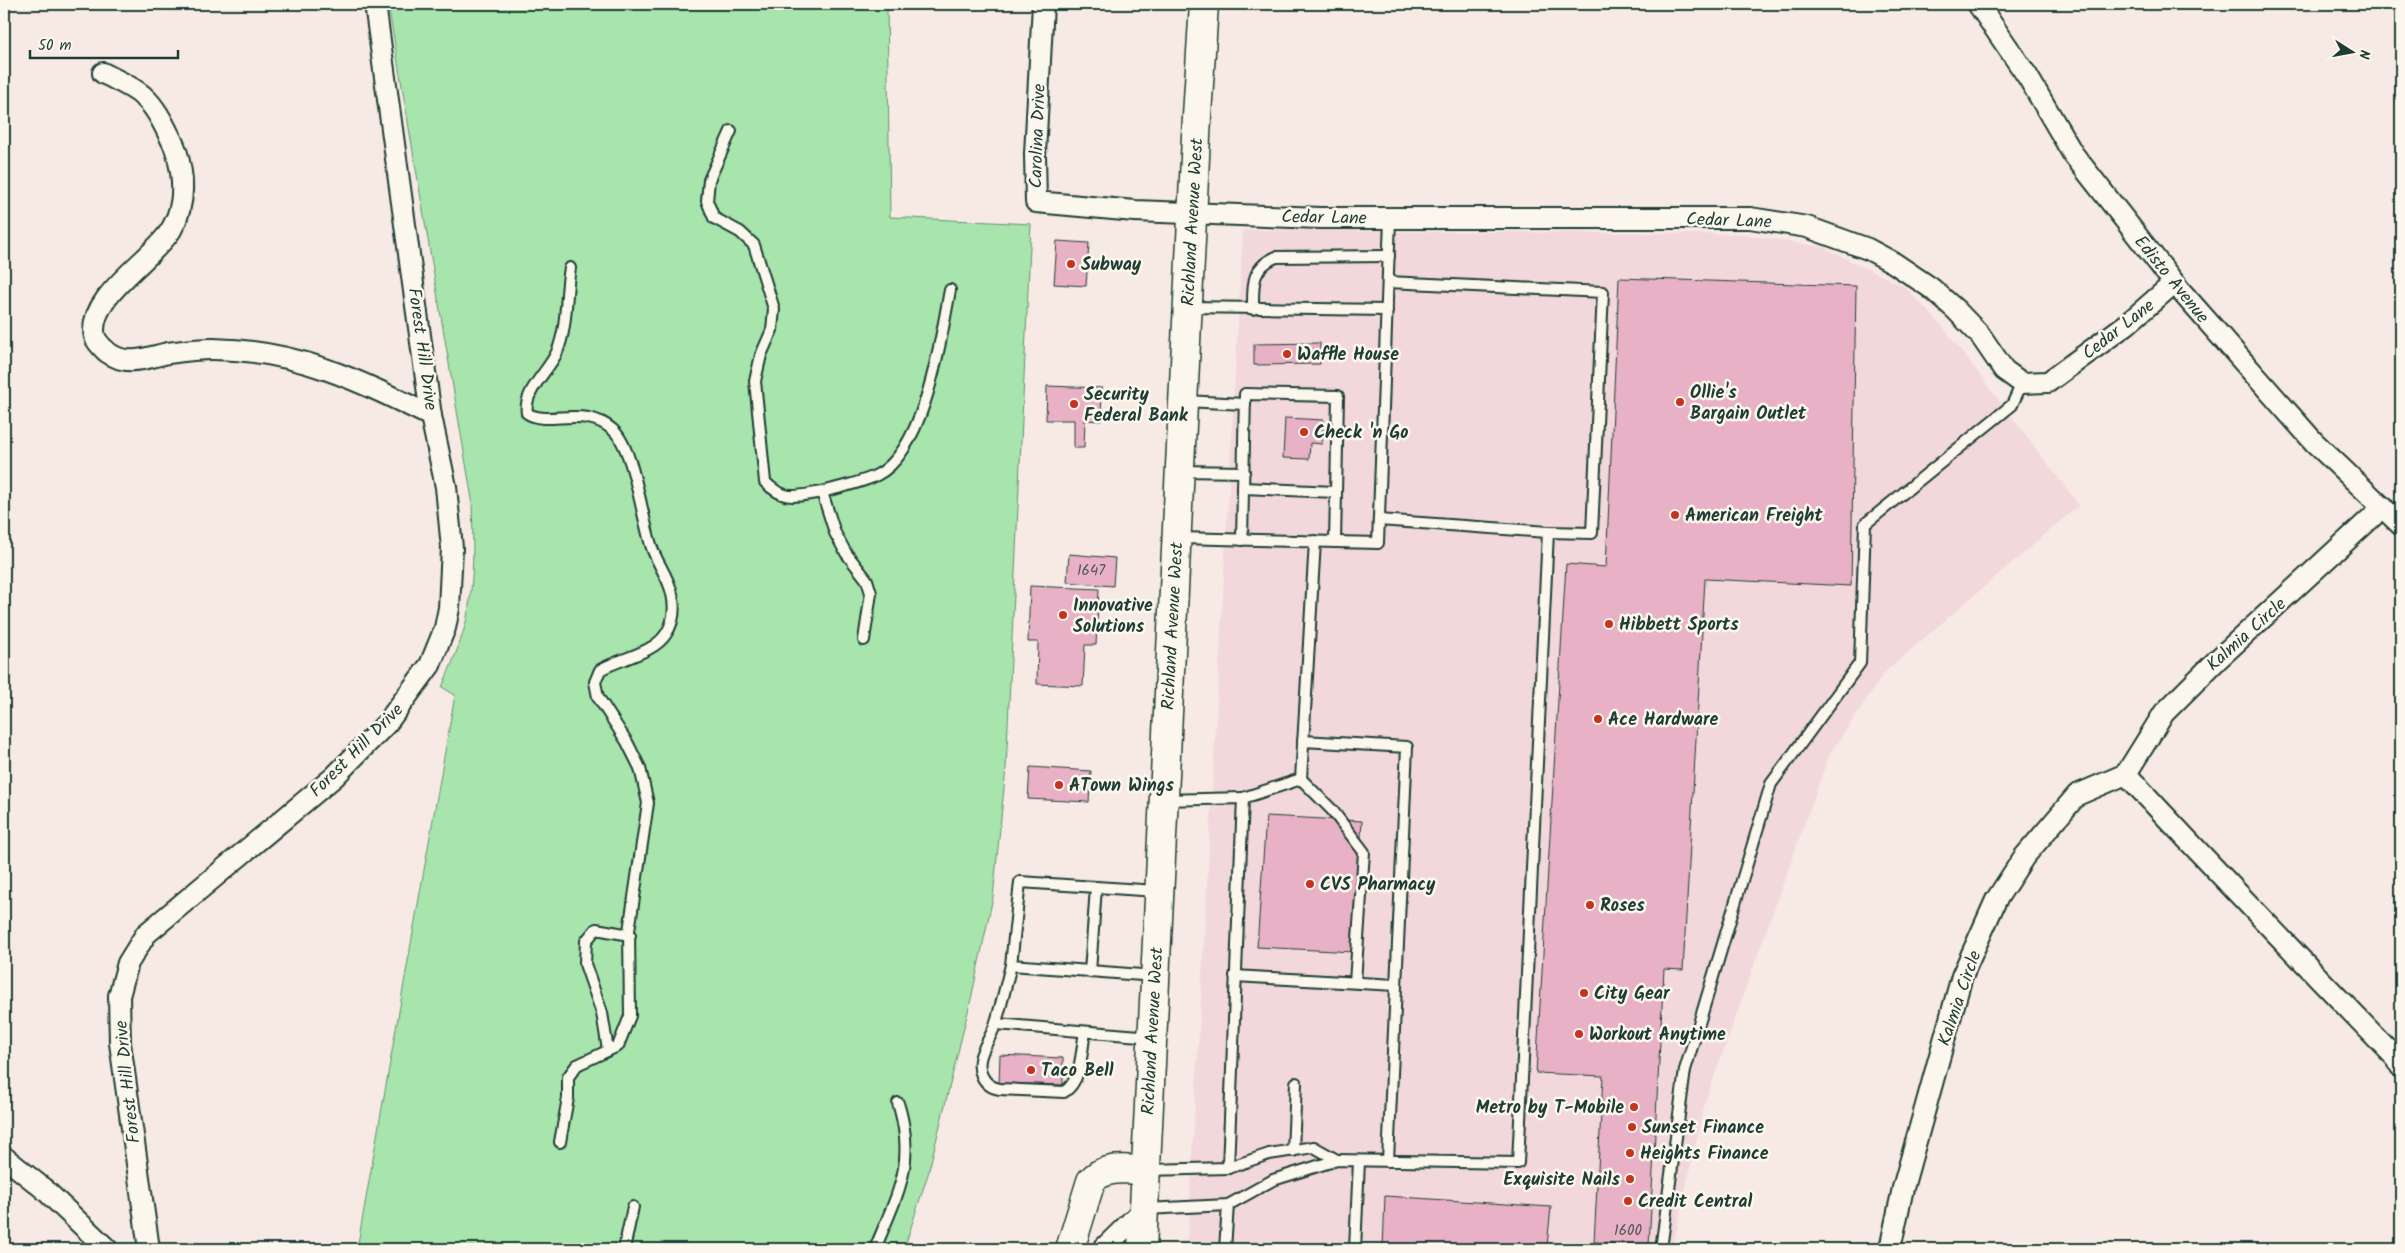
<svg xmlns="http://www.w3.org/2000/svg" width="2405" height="1253" font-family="Kalam,sans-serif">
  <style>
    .built { fill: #f2d8db }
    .green { fill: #a7e5ad; stroke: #639170 }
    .building { fill: #e8b1c6; stroke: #1f3d34 }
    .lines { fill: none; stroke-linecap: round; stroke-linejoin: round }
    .service-casing { stroke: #1f3d34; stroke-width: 14 }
    .minor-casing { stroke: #1f3d34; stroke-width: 24 }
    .primary-casing { stroke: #1f3d34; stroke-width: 31 }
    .service { stroke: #fbf7ec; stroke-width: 10 }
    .minor { stroke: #fbf7ec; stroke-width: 20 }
    .primary { stroke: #fbf7ec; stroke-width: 28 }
    .poi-dot { fill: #c8321e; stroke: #fbf7ec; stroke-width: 2 }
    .labels { text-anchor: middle; stroke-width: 5; stroke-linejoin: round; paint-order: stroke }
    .number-label { font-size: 15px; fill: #515a58 }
    .street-label { font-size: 18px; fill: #1f3d34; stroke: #fbf7ec }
    .poi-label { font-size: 18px; font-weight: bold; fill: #1f3d34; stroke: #fbf7ec; text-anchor: start }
  </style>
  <rect width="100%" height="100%" fill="#f7e9e4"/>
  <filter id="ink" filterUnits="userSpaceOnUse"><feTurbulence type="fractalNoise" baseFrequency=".02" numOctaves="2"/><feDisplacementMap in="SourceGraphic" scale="10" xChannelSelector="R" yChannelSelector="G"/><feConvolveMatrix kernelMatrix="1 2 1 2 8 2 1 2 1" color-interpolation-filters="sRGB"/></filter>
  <g filter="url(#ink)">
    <polygon class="built" points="1243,230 1743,234 1822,247 1905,287 1942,326 2079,505 1884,673 1829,755 1705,1102 1672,1249 1187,1249"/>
    <path class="green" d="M388,4H887L890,217L1031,224L1006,768L993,897L971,999L928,1174L904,1249H357L455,695L442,687C451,666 460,645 466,622C475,582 473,540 472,499Z"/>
    <g class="building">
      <polygon points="1057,241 1089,243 1086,286 1054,284"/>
      <polygon points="1619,278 1856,286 1851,586 1705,579 1683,970 1664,969 1649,1245 1594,1242 1603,1076 1536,1073 1566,564 1606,567"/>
      <polygon points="1320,343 1320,364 1254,365 1254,344"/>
      <polygon points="1047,386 1102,388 1101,421 1085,420 1084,448 1074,448 1074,420 1046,420"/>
      <polygon points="1285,418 1324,420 1322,444 1310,443 1309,459 1283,458"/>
      <polygon points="1069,554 1115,558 1113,586 1067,582"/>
      <polygon points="1030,586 1099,589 1096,645 1085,645 1083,686 1037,684 1038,642 1028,642"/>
      <polygon points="1030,767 1091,771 1089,802 1028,799"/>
      <polygon points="1266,816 1362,821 1354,952 1257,947"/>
      <polygon points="1000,1055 1063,1058 1063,1085 999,1083"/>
      <polygon points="1385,1196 1551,1207 1547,1246 1526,1247 1526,1249 1383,1249"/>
    </g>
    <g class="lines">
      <g class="service-casing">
        <g id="service">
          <path d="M731,131L709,180L707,201L714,218L740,232L754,245L774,309L772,330L761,355L755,381L765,482C785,502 796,496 822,492L835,533L846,553L867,580L871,593L864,640"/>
          <polyline points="1388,282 1603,292 1592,533 1548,532"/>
          <polyline points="1188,307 1387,310"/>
          <path d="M1253,309C1253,285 1251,268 1276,257L1389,256"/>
          <polyline points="1184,401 1245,404"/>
          <polyline points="1181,471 1244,472"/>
          <polyline points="1243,488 1336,492"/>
          <path d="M822,492C840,487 861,483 877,475C925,451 941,338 950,290"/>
          <polyline points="1179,538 1378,543 1390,219"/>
          <polyline points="1242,540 1245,394 1338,396 1335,542"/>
          <polyline points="1303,741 1407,747 1388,1161"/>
          <polyline points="1301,779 1332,810 1364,852 1355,982"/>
          <polyline points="1243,798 1301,779 1315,541"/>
          <polyline points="1164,800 1243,798 1228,1168"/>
          <path d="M1011,965C1006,984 1002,1003 996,1022C991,1041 973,1056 982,1076C986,1084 992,1088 1000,1089L1064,1092C1082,1081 1081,1052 1085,1032"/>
          <polyline points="1090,972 1096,887"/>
          <polyline points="1155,976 1011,965 1020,882 1157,891"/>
          <polyline points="1235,976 1396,985"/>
          <polyline points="996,1024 1152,1037"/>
          <polyline points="608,1050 602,1013 585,964 586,941 596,929 630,935"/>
          <path d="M560,1142L568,1098V1077L577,1065L618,1046L630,1016L629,931L648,803L640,768L627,742L598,697L595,682L600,670C620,658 653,654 666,634C674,622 675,607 672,594C669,578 657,563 652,548C642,520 634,448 613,430C584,404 547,427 527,413C523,391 549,371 557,352C568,326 565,295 570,268"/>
          <polyline points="1293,1151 1296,1083"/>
          <polyline points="1147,1170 1228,1168 1269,1154 1314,1147 1337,1160"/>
          <polyline points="1145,1209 1228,1205 1273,1180 1337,1160 1518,1163 1548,532 1379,520"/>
          <polyline points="624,1249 633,1207"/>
          <path d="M875,1249C897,1194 917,1164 898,1103"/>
          <polyline points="1225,1249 1228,1205"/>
          <polyline points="1355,1249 1359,1161"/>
          <polyline points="1661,1249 1685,1070 1771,784 1860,663 1865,524 2012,405 2022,383"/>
        </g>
      </g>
      <g class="minor-casing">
        <g id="minor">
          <polyline points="1043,4 1035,154 1036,202 1135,211 1320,218 1750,218 1807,227 1868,249 1894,263 1931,288 1956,310 1980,335 2004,370 2022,383 2048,382 2127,324 2174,283"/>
          <polyline points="1978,4 2028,77 2073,154 2179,289 2314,442 2401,525"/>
          <path d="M103,73C116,80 132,86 143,96C157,108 165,127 173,143C178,153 179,161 181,172C184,193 182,211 171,230C153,259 85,299 95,337C97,343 103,348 107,352C127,367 146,358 168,353C182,351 199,349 213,349C297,350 358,380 431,416"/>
          <polyline points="2126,774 2164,713 2216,661 2383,507"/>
          <polyline points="4,1157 44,1189 107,1249"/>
          <polyline points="149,1249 120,1043 119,996 128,963 146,934 334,777 387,723 430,665 445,628 449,608 452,548 446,487 431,416 375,4"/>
          <polyline points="1103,1249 1144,1209"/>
          <path d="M1890,1249L1903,1188L1962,976L1996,900L2024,857L2077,795L2126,774C2215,870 2306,965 2397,1059L2401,1067"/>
        </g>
      </g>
      <g class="primary-casing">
        <g id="primary">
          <path d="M1070,1249L1091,1181C1105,1165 1126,1170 1146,1170"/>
          <polyline points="1142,1249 1197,116 1204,4"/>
        </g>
      </g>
      <use href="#service" class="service"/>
      <use href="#minor" class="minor"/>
      <use href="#primary" class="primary"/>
    </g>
  </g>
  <g class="poi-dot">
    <circle cx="1071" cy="264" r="5"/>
    <circle cx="1287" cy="354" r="5"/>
    <circle cx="1680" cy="402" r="5"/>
    <circle cx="1074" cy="404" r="5"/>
    <circle cx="1304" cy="432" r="5"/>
    <circle cx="1675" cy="515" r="5"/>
    <circle cx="1063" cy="615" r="5"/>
    <circle cx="1609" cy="624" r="5"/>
    <circle cx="1598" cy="719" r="5"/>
    <circle cx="1059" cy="785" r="5"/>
    <circle cx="1310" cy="884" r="5"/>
    <circle cx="1590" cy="905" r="5"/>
    <circle cx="1584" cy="993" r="5"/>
    <circle cx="1579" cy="1034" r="5"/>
    <circle cx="1031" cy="1070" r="5"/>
    <circle cx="1634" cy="1107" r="5"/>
    <circle cx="1632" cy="1127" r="5"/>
    <circle cx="1630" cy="1153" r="5"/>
    <circle cx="1630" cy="1179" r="5"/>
    <circle cx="1628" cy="1201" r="5"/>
  </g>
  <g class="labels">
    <g class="number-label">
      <text x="1091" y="575">1647</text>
      <text x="1628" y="1235">1600</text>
    </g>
    <g class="street-label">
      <text transform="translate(1037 136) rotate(-88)" y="6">Carolina Drive</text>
      <text transform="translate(1324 217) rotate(1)" y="6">Cedar Lane</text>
      <text transform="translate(1729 220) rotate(2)" y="6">Cedar Lane</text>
      <text transform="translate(1192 222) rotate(-87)" y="6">Richland Avenue West</text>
      <text transform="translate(2172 279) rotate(51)" y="6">Edisto Avenue</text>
      <text transform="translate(2118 329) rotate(-38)" y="6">Cedar Lane</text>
      <text transform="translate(423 349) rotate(82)" y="6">Forest Hill Drive</text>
      <text transform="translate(1172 626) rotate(-87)" y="6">Richland Avenue West</text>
      <text transform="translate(2246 634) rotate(-42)" y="6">Kalmia Circle</text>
      <text transform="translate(356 750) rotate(-45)" y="6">Forest Hill Drive</text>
      <text transform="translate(1959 998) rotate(-71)" y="6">Kalmia Circle</text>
      <text transform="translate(1152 1031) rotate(-87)" y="6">Richland Avenue West</text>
      <text transform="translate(127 1082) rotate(-96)" y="6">Forest Hill Drive</text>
    </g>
    <g class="poi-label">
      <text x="1081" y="270">Subway</text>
      <text x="1297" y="360">Waffle House</text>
      <text x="1690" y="398">Ollie's<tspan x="1690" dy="21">Bargain Outlet</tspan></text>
      <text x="1084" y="400">Security<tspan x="1084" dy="21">Federal Bank</tspan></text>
      <text x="1314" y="438">Check 'n Go</text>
      <text x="1685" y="521">American Freight</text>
      <text x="1073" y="611">Innovative<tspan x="1073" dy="21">Solutions</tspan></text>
      <text x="1619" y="630">Hibbett Sports</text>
      <text x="1608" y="725">Ace Hardware</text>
      <text x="1069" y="791">ATown Wings</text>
      <text x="1320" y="890">CVS Pharmacy</text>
      <text x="1600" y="911">Roses</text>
      <text x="1594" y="999">City Gear</text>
      <text x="1589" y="1040">Workout Anytime</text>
      <text x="1041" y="1076">Taco Bell</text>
      <text x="1624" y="1113" text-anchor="end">Metro by T-Mobile</text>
      <text x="1642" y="1133">Sunset Finance</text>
      <text x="1640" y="1159">Heights Finance</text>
      <text x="1620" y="1185" text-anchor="end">Exquisite Nails</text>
      <text x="1638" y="1207">Credit Central</text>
    </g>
  </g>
  <rect width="2405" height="1253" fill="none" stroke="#fbf7ec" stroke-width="20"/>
  <rect x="10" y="10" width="2385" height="1233" fill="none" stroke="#1f3d34" stroke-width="2" filter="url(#ink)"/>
  <g transform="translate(2352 52) rotate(101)" stroke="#fbf7ec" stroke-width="4" paint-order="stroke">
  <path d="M0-4L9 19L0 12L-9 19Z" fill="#1f3d34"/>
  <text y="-8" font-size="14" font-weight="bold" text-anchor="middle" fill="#1f3d34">N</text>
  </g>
  <path d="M30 50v8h148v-8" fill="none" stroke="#1f3d34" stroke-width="2.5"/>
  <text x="38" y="50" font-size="15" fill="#1f3d34" stroke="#fbf7ec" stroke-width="4" paint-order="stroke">50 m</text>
</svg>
